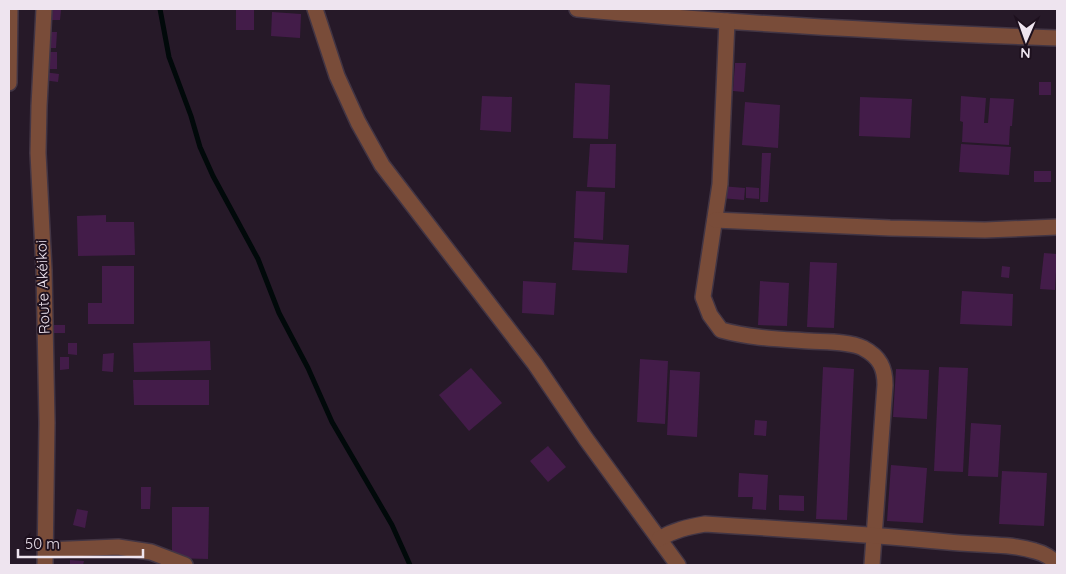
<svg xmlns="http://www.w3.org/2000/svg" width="1066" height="574" font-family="Quicksand,sans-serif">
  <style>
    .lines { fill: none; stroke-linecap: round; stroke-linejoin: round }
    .stream { stroke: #01090a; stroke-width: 5 }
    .building { fill: #431c49 }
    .minor-casing { stroke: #423544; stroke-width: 18 }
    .minor { stroke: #794c39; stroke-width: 15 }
    .labels { text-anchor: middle; stroke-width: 4; stroke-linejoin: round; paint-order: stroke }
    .street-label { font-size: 15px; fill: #eee4ef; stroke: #1d101e }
  </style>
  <rect width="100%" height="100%" fill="#261928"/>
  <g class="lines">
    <polyline class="stream" points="160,9 169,57 191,116 200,147 213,176 258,259 279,313 308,368 332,422 392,525 410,565"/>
  </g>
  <g class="building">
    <rect x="236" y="9" width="18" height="21"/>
    <polygon points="49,10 61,10 60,20 49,20"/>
    <polygon points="272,12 301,14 300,38 271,36"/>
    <polygon points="47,32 57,32 56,48 46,48"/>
    <rect x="45" y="52" width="12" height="17"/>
    <polygon points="735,63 746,63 744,92 733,91"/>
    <polygon points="44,72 59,74 58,82 43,80"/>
    <rect x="1039" y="82" width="12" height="13"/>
    <polygon points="575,83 610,85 608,139 573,138"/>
    <polygon points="482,96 512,97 511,132 480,130"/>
    <polygon points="961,96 986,98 984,123 988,123 990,98 1014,99 1012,126 1010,126 1009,145 962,142 963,122 960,121"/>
    <polygon points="860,97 912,99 910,138 859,136"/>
    <polygon points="745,102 780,105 778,148 742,145"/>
    <polygon points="590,144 616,144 615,188 587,187"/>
    <polygon points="961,144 1011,147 1009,175 959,172"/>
    <polygon points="762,153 771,153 768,202 760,202"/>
    <rect x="1034" y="171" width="17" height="11"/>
    <polygon points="721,186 745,188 744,200 720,198"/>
    <polygon points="746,187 759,188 759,199 746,198"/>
    <polygon points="576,191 605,192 603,240 574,238"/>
    <polygon points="106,215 106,222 134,222 135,255 78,256 77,216"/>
    <polygon points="574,242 629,245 627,273 572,270"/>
    <polygon points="1044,253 1057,254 1055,290 1040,289"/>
    <polygon points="810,262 837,263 834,328 807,327"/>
    <polygon points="102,266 134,266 134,324 88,324 88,303 102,303"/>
    <polygon points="1002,266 1010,267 1009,278 1001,277"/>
    <polygon points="523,281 556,283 554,315 522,313"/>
    <polygon points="760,281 789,283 787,326 758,325"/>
    <polygon points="962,291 1013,294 1012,326 960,324"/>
    <rect x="52" y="325" width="13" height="8"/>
    <polygon points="210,341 211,370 134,372 133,343"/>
    <polygon points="68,343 77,343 77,355 68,354"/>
    <polygon points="114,353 113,372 102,371 103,354"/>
    <polygon points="60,357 69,357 69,369 60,370"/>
    <polygon points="640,359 668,361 665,424 637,422"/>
    <polygon points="823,367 854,369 847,520 816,519"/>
    <polygon points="939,367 968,368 963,472 934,471"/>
    <polygon points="471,368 502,403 469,431 439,395"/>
    <polygon points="896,369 929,370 927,419 893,417"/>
    <polygon points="670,370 700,372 697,437 667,435"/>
    <polygon points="133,380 209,380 209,405 134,405"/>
    <polygon points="755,420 767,421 766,436 754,435"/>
    <polygon points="971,423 1001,425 998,477 968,476"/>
    <polygon points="548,446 566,467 548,482 530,461"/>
    <polygon points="891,465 927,468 923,523 887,521"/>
    <polygon points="1002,471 1047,473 1044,526 999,524"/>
    <polygon points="739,473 768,475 766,510 752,509 753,497 738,497"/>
    <polygon points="141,487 151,487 150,509 141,509"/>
    <polygon points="779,495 804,496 804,511 779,510"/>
    <polygon points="172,507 209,507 208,559 172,558"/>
    <polygon points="77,509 88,511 85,528 73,525"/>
    <polygon points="70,560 84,561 83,565 70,565"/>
  </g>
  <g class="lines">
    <g class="minor-casing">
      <g id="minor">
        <polyline points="44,9 39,106 38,153 44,270 47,423 45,565"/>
        <polyline points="315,9 337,76 358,122 382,165 535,364 586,439 678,565"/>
        <path d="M577,9C737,24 897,32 1057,38"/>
        <path d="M727,21L720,184L703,297L710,315L721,330C750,338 779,339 809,341C825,342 849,341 863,348C880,357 885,368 885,385L872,565"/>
        <polyline points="9,83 10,9"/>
        <polyline points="715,220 890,228 985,230 1057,227"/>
        <path d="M659,539C674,530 688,527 705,524C786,529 867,534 948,542C976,545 1008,543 1035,551C1043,553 1053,558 1057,565"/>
        <polyline points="46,550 118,547 151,552 185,565"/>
      </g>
    </g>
    <use href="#minor" class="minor"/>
  </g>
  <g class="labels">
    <g class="street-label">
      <text transform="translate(43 287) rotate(-92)" y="5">Route Akéikoi</text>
    </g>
  </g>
  <rect width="1066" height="574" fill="none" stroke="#eee4ef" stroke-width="20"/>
  <g transform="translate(1026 40) rotate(182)" stroke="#1d101e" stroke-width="4" paint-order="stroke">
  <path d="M0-4L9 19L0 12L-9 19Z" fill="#eee4ef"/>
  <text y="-8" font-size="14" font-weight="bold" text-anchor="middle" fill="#eee4ef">N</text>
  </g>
  <path d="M18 549v8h125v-8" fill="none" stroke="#eee4ef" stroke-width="2.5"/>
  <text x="25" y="549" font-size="15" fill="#eee4ef" stroke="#1d101e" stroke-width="4" paint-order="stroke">50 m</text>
</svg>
